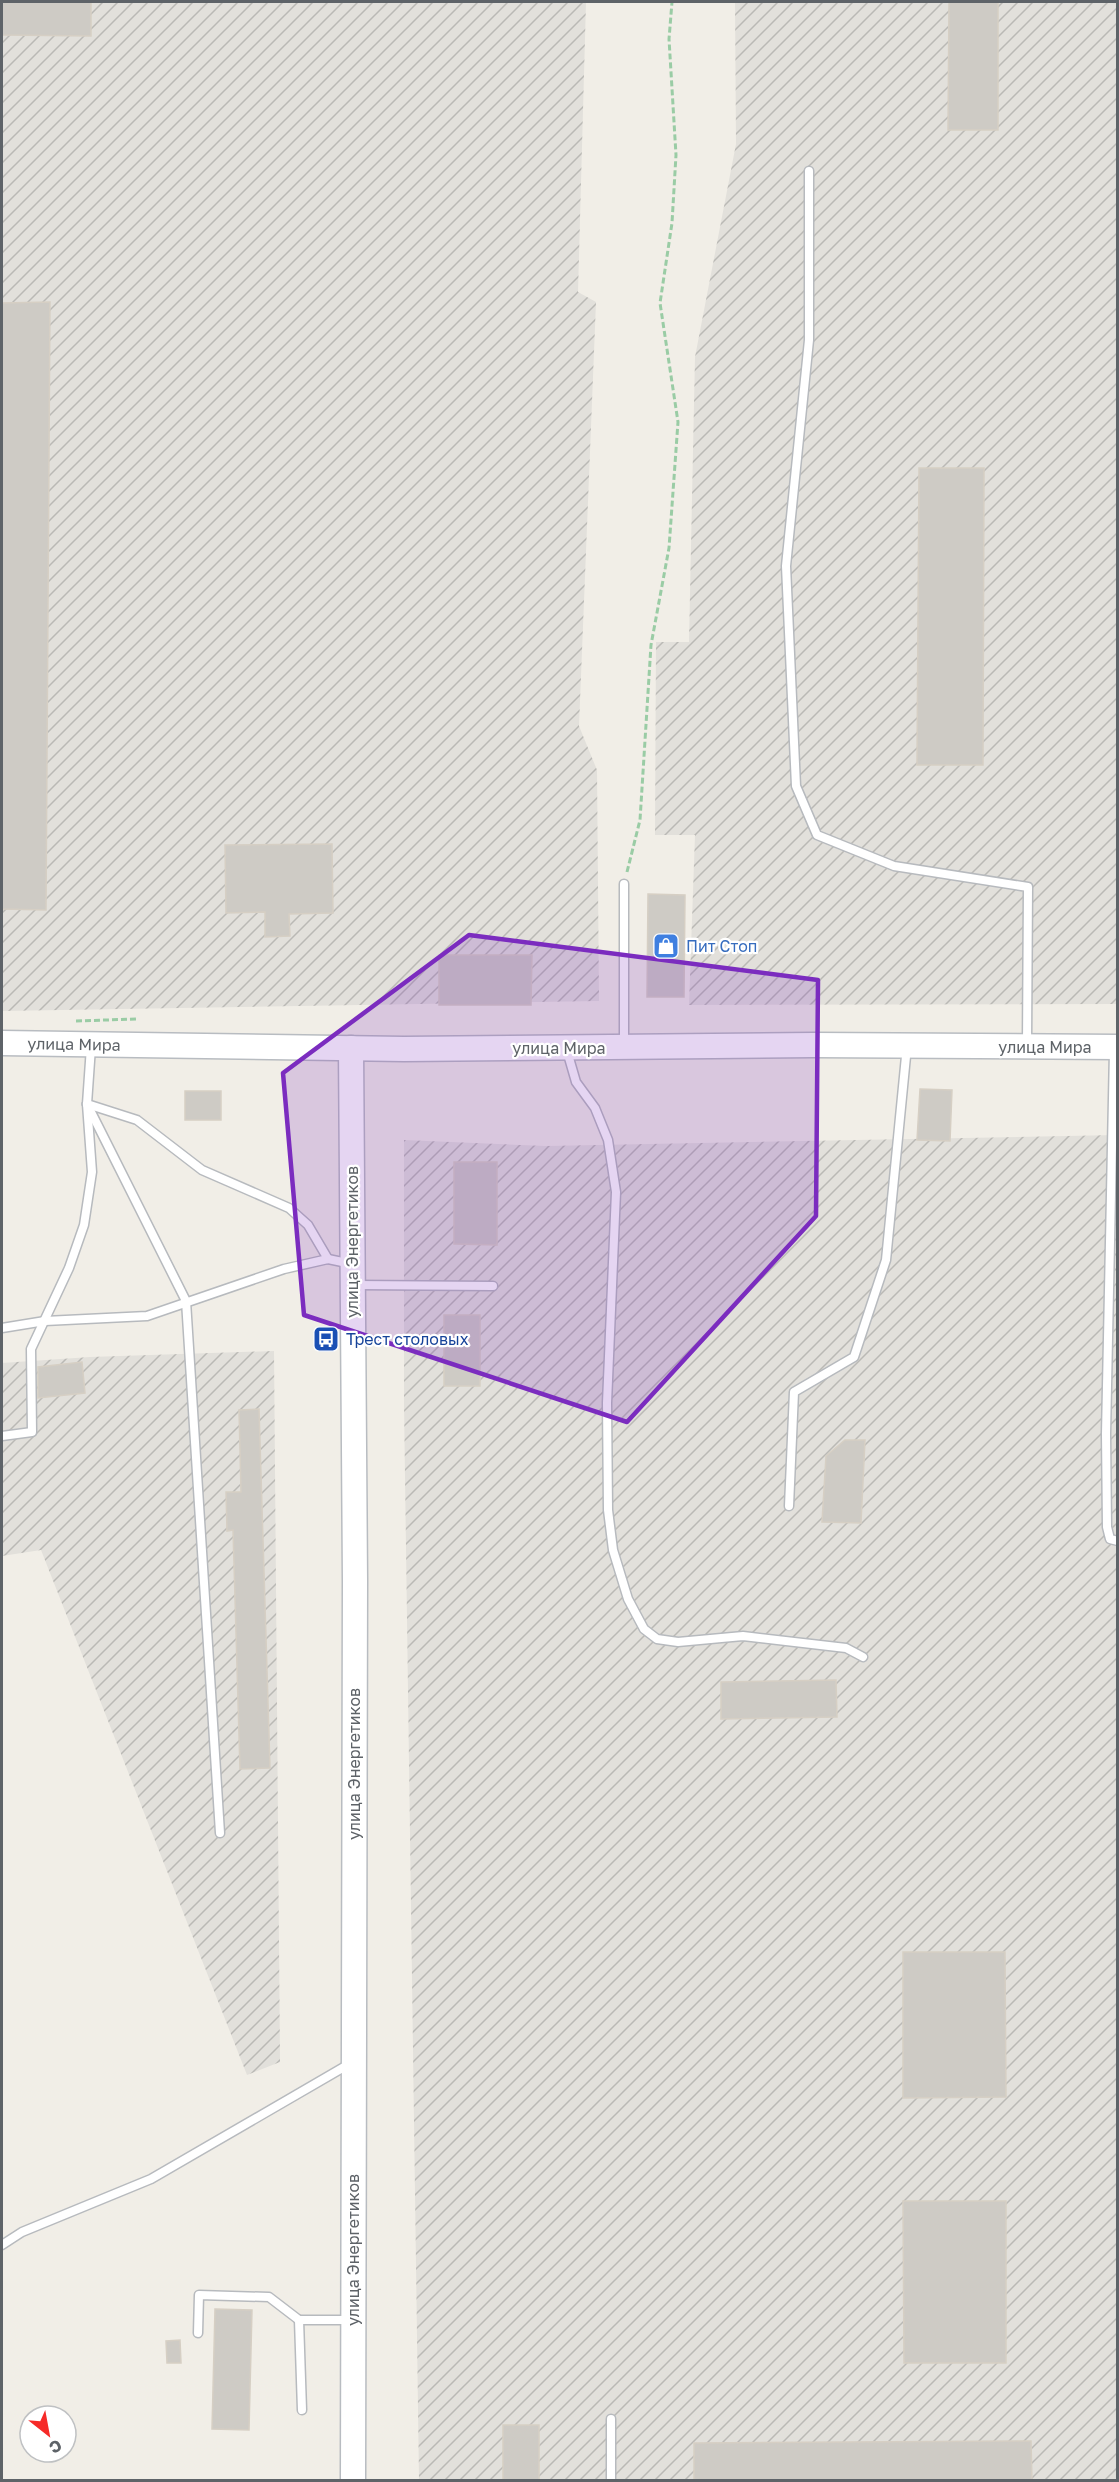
<svg xmlns="http://www.w3.org/2000/svg" width="1119" height="2482" font-family="'Golos Text',sans-serif">
  <style>
    .industrial { fill: url(#industrial-furrows) }
    .building { fill: #cecbc5; stroke: #d6cfc4; stroke-width: 1.5 }
    .lines { fill: none; stroke-linecap: round; stroke-linejoin: round }
    .service-casing { stroke: #b7babe; stroke-width: 11 }
    .secondary-casing { stroke: #b8bcc1; stroke-width: 27 }
    .path { stroke: #9acca5; stroke-width: 3; stroke-dasharray: 6 3; stroke-linecap: butt }
    .service { stroke: #fff; stroke-width: 8 }
    .secondary { stroke: #fff; stroke-width: 24 }
    .marked { fill: #7b2cbf; fill-opacity: 0.2; stroke: #7b2cbf; stroke-width: 4.5; stroke-linejoin: round }
    .labels { text-anchor: middle; stroke-width: 4.5; stroke-linejoin: round; paint-order: stroke }
    .shop-label { font-size: 16px; fill: #366cbe; stroke: #fff; text-anchor: start }
    .street-label { font-size: 16px; fill: #5e6368; stroke: #fff }
    .transit-label { font-size: 16px; fill: #164399; stroke: #fff; text-anchor: start }
  </style>
  <defs>
    <pattern id="industrial-furrows" width="10" height="10" patternUnits="userSpaceOnUse" patternTransform="scale(1.5)"><rect width="10" height="10" fill="#e2e0db"/><path d="M-1 1l2-2M0 10L10 0M9 11l2-2" fill="none" stroke="#bab9b5"/></pattern>
  </defs>
  <rect width="100%" height="100%" fill="#f1eee7"/>
  <g class="industrial">
    <polygon points="2,2 586,2 578,292 596,302 579,726 597,770 599,1001 2,1011"/>
    <polygon points="735,2 1117,2 1117,1004 689,1005 695,835 655,835 656,642 689,642 695,357 736,144"/>
    <polygon points="1117,1135 1117,2480 419,2480 404,1404 404,1140 546,1146"/>
    <polygon points="274,1351 280,2062 247,2075 41,1550 2,1556 2,1363 90,1357"/>
  </g>
  <g class="building">
    <polygon points="2,2 91,2 91,36 2,35"/>
    <polygon points="949,2 998,2 998,130 948,130"/>
    <polygon points="50,302 46,910 2,909 2,303"/>
    <polygon points="919,468 984,468 983,765 917,765"/>
    <polygon points="332,844 333,913 289,914 290,936 265,937 265,912 226,913 225,845"/>
    <polygon points="648,894 685,895 684,997 647,997"/>
    <polygon points="439,955 532,955 531,1005 439,1005"/>
    <polygon points="920,1089 952,1090 950,1141 917,1140"/>
    <rect x="185" y="1091" width="36" height="29"/>
    <polygon points="454,1162 497,1162 497,1245 454,1244"/>
    <rect x="444" y="1315" width="36" height="71"/>
    <polygon points="82,1362 85,1393 38,1398 38,1367"/>
    <polygon points="259,1409 270,1768 240,1769 233,1530 227,1531 226,1492 241,1492 239,1410"/>
    <polygon points="845,1440 865,1440 861,1523 822,1522 826,1456"/>
    <polygon points="836,1680 837,1717 721,1719 721,1682"/>
    <polygon points="903,1952 1005,1952 1006,2097 903,2098"/>
    <polygon points="903,2201 1006,2201 1006,2363 904,2363"/>
    <polygon points="215,2309 252,2310 249,2430 212,2429"/>
    <polygon points="180,2340 181,2363 167,2363 166,2341"/>
    <rect x="503" y="2425" width="36" height="56"/>
    <polygon points="1031,2441 1032,2481 694,2481 694,2443"/>
  </g>
  <g class="lines">
    <g class="service-casing">
      <g id="service">
        <polyline points="809,171 809,340 786,566 796,786 817,835 894,866 1028,887 1027,1044"/>
        <polyline points="624,1044 624,884"/>
        <polyline points="1114,1050 1106,1434 1107,1527 1110,1539 1118,1541"/>
        <polyline points="567,1051 576,1082 595,1108 608,1140 616,1192 607,1403 608,1510 613,1550 628,1599 644,1629 657,1639 678,1642 743,1636 846,1648 863,1657"/>
        <polyline points="87,1104 186,1301 220,1833"/>
        <polyline points="87,1104 137,1120 202,1170 289,1208 308,1225 328,1259"/>
        <polyline points="356,1285 493,1286"/>
        <polyline points="2,1328 45,1321 147,1316 284,1269 328,1259 352,1264"/>
        <polyline points="2,1436 32,1432 31,1349 69,1268 84,1225 92,1172 87,1104 91,1047"/>
        <polyline points="789,1506 794,1392 854,1357 886,1260 907,1046"/>
        <polyline points="2,2245 22,2232 151,2179 351,2063"/>
        <polyline points="198,2333 199,2295 269,2297 299,2320"/>
        <polyline points="302,2410 299,2320 352,2320"/>
        <polyline points="611,2480 611,2419"/>
      </g>
    </g>
    <g class="secondary-casing">
      <g id="secondary">
        <polyline points="2,1043 404,1049 814,1045 1118,1047"/>
        <polyline points="351,1048 355,1581 353,2480"/>
      </g>
    </g>
    <g class="path">
      <polyline points="627,872 640,820 651,645 669,548 678,422 660,303 672,223 676,155 669,39 672,2"/>
      <polyline points="76,1021 137,1019"/>
    </g>
    <use href="#service" class="service"/>
    <use href="#secondary" class="secondary"/>
  </g>
  <path class="marked" d="M469,935L818,980L816,1216L627,1422L304,1315L283,1073Z"/>
  <defs>
    <g id="shop-square" transform="scale(1.35)"><rect x="-9" y="-9" width="18" height="18" rx="4" fill="#3f7fe0" stroke="#fff"/><path d="M-5-2.5h2.3a2.7 3.5 0 0 1 5.4 0H5L5.5 6h-11ZM-1.5-2.5h3a1.5 2.3 0 0 0-3 0Z" fill="#fff"/></g>
    <g id="bus-square" transform="scale(1.35)"><rect x="-9" y="-9" width="18" height="18" rx="4" fill="#1a4fb4" stroke="#fff"/><path d="M-5-6H5V4H4V6H2V4H-2V6H-4V4H-5ZM-3.5-4V0h7V-4ZM-3.5 1.2v1.5H-2V1.2ZM2 1.2v1.5H3.5V1.2Z" fill="#fff"/></g>
  </defs>
  <g fill-rule="evenodd">
    <use href="#shop-square" x="666" y="946"/>
    <use href="#bus-square" x="326" y="1339"/>
  </g>
  <g class="labels">
    <g class="shop-label">
      <text x="686" y="952">Пит Стоп</text>
    </g>
    <g class="street-label">
      <text transform="translate(74 1044) rotate(1)" y="6">улица Мира</text>
      <text x="1045" y="1053">улица Мира</text>
      <text x="559" y="1054">улица Мира</text>
      <text transform="translate(352 1242) rotate(-90)" y="6">улица Энергетиков</text>
      <text transform="translate(354 1764) rotate(-90)" y="6">улица Энергетиков</text>
      <text transform="translate(353 2250) rotate(-90)" y="6">улица Энергетиков</text>
    </g>
    <g class="transit-label">
      <text x="346" y="1345">Трест столовых</text>
    </g>
  </g>
  <rect width="1119" height="2482" fill="none" stroke="#5e6368" stroke-width="6"/>
  <g transform="translate(48 2434) rotate(149)"><circle r="28" fill="#ffffff" stroke="#bfc1c3" stroke-width="1.5"/>
  <path d="M0-4.5L10 22L0 15L-10 22Z" fill="#f62a28"/>
  <text y="-9" font-size="16" font-weight="bold" text-anchor="middle" fill="#5e6368">С</text>
  </g>
</svg>
